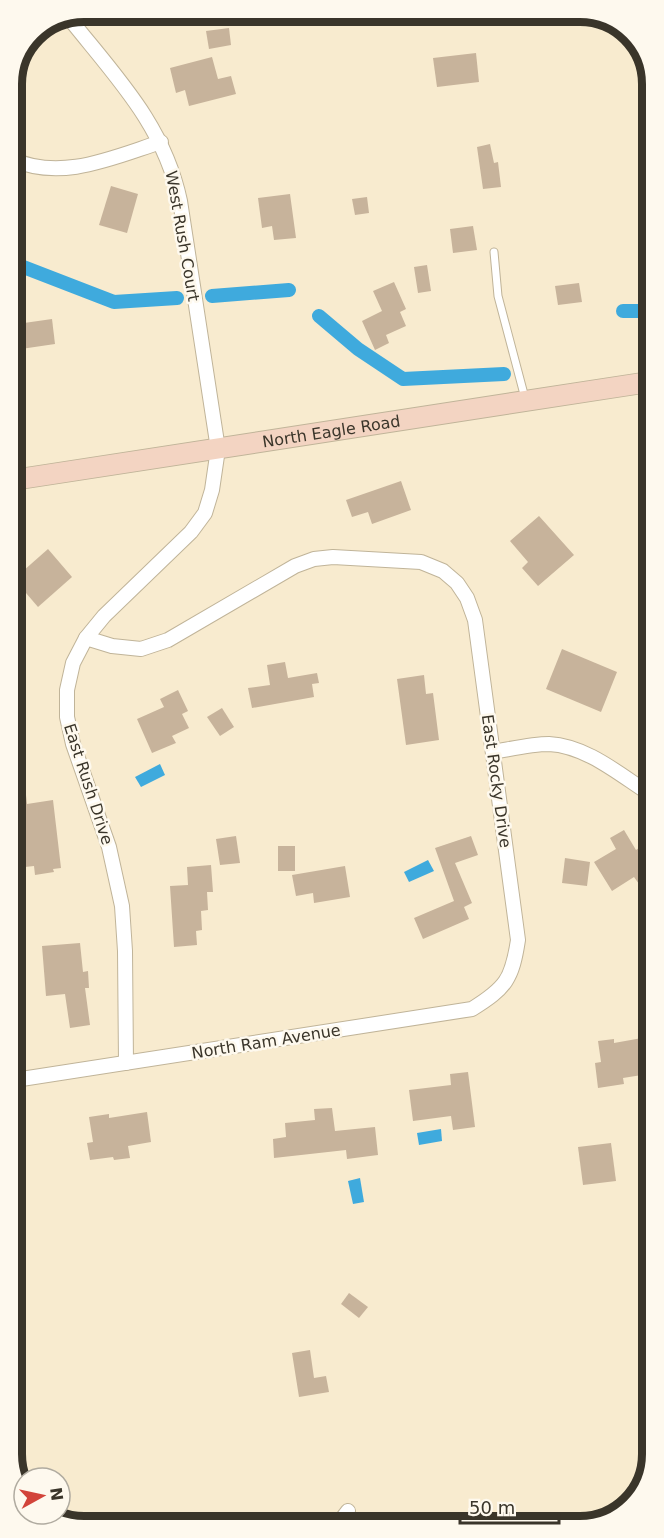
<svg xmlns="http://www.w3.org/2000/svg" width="664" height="1538" font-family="'DejaVu Sans',sans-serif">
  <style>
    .water { fill: #3faadd }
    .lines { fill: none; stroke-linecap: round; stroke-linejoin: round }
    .canal { stroke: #3faadd; stroke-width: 14 }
    .building { fill: #c7b39b }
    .service-casing { stroke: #c0b499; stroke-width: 9 }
    .minor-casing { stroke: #c0b499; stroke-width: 16 }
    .secondary-casing { stroke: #c0b499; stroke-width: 22 }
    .service { stroke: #fff; stroke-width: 7 }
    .minor { stroke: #fff; stroke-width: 14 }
    .secondary { stroke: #f3d4c2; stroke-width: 20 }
    .labels { text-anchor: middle; stroke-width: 5; stroke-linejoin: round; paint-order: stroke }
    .street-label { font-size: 16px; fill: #3a352a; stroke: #fef9ee }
    .rim { fill: none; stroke: #3a352a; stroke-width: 8 }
  </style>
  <rect width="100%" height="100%" fill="#f8ebcf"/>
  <g class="water">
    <polygon points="160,764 165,775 141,787 135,777"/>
    <polygon points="428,860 434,871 409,882 404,872"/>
    <polygon points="441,1129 442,1141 419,1145 417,1133"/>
    <polygon points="360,1178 364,1202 353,1204 348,1181"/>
  </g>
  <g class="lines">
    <g class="canal">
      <polyline points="13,263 114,302 177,298"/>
      <polyline points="212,296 289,290"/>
      <polyline points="623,311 649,311"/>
      <polyline points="319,316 358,349 403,379 504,374"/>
    </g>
  </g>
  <g class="building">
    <polygon points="229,28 231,45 209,49 206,31"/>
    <polygon points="476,53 479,82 437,87 433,58"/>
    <polygon points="212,57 218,79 231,76 236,94 189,106 185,90 176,93 170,68"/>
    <polygon points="490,144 494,163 498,162 501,187 483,189 477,147"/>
    <polygon points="111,186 138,194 127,233 99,225"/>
    <polygon points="290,194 296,238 274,240 272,226 262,228 258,198"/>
    <polygon points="367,197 369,213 355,215 352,199"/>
    <polygon points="473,226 477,250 453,253 450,229"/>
    <polygon points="427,265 431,291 418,293 414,267"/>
    <polygon points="394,282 406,309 400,312 406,326 386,335 389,343 375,350 362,321 382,311 373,291"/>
    <polygon points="579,283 582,302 558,305 555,286"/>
    <polygon points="52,319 55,344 21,349 17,324"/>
    <polygon points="401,481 411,510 372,524 368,512 352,517 346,500"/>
    <polygon points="539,516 574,555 538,586 522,568 528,562 510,541"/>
    <polygon points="48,549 72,577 38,607 14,579"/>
    <polygon points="562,649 617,672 601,712 546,689"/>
    <polygon points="285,662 288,678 317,673 319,683 312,684 314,697 252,708 248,688 270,685 267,665"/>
    <polygon points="424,675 426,694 433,693 439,740 406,745 397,679"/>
    <polygon points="178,690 188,711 182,714 189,728 172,736 176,743 152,753 137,719 164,707 160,699"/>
    <polygon points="222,708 234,727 220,736 207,717"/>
    <polygon points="26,795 27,804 53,800 61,868 53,869 54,872 35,875 34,866 25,867 21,830 17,831 16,820 14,820 14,797"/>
    <polygon points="624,830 636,850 642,846 650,859 650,877 639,884 634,877 612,891 594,862 616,849 610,838"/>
    <polygon points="236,836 240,863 220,865 216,839"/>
    <polygon points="471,836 478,855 455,863 472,903 464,907 469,919 423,939 414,918 454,901 435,848"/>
    <rect x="278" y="846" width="17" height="25"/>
    <polygon points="565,858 590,862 587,886 562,883"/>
    <polygon points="211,865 213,892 207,892 208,910 201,911 202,930 196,931 197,945 174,947 170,886 188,885 187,867"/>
    <polygon points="345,866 350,897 314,903 313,893 296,896 292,875"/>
    <polygon points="80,943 83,972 88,971 89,988 85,988 90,1025 70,1028 65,994 46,996 42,946"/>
    <polygon points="642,1038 648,1074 623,1078 624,1084 598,1088 595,1063 601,1062 598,1041 614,1039 614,1043"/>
    <polygon points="468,1072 475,1127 453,1130 451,1116 413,1121 409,1090 451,1085 450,1074"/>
    <polygon points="332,1108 335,1131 375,1127 378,1155 347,1159 346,1150 274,1158 273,1139 286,1137 285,1123 315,1120 314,1109"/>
    <polygon points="147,1112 151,1142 128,1146 130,1158 114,1160 113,1157 90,1160 87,1143 93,1142 89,1117 109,1114 109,1118"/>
    <polygon points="611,1143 616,1181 583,1185 578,1147"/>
    <polygon points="349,1293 368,1307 359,1318 341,1304"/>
    <polygon points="310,1350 314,1378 326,1376 329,1392 299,1397 292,1353"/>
    <polygon points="140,1513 143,1525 108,1526 107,1522"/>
  </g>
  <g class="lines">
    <g class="service-casing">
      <polyline id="service" points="494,252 498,296 525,398"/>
    </g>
    <g class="minor-casing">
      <g id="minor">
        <path d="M69,18C116,77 164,125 180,201L218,449L212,490L205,513L191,532L104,616L86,638L73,663L67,690V717L73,744L109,847L122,906L125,951L126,1063"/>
        <path d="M12,159C61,182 114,157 161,142"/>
        <path d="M493,752C511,749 531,744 549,744C587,746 620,775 650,794"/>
        <path d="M15,1080L472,1009C506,988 512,979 518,940L475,620L467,598L457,583L443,571L421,562L333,557L314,559L295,566L168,640L141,649L112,646L86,638"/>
        <polyline points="338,1524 348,1511"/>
      </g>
    </g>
    <g class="secondary-casing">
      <g id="secondary">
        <path id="s1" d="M13,480L649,382"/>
      </g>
    </g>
    <use href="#service" class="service"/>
    <use href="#minor" class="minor"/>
    <use href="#secondary" class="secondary"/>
  </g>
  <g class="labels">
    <g class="street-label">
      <text transform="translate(183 236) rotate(80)" y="6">West Rush Court</text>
      <text dy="6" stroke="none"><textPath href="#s1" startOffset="322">North Eagle Road</textPath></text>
      <text transform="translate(497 781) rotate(82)" y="6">East Rocky Drive</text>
      <text transform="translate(89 784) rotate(72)" y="6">East Rush Drive</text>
      <text transform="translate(266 1041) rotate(-9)" y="6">North Ram Avenue</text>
    </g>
  </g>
  <path d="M0 0H664V1538H0ZM84 22H580A62 62 0 0 1 642 84V1454A62 62 0 0 1 580 1516H84A62 62 0 0 1 22 1454V84A62 62 0 0 1 84 22Z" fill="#fef9ee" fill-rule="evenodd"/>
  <path class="rim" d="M84 22H580A62 62 0 0 1 642 84V1454A62 62 0 0 1 580 1516H84A62 62 0 0 1 22 1454V84A62 62 0 0 1 84 22Z"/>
  <g transform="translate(42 1496) rotate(82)"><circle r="28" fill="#fef9ee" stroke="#b0aba0" stroke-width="1.5"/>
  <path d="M0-4.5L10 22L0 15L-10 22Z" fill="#d2443a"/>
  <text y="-9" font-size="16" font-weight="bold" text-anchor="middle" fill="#3a352a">N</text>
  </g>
  <path d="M460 1514v9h99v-9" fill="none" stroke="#3a352a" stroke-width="3"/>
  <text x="469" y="1514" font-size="18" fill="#3a352a" stroke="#fef9ee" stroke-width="4.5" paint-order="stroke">50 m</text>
</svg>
